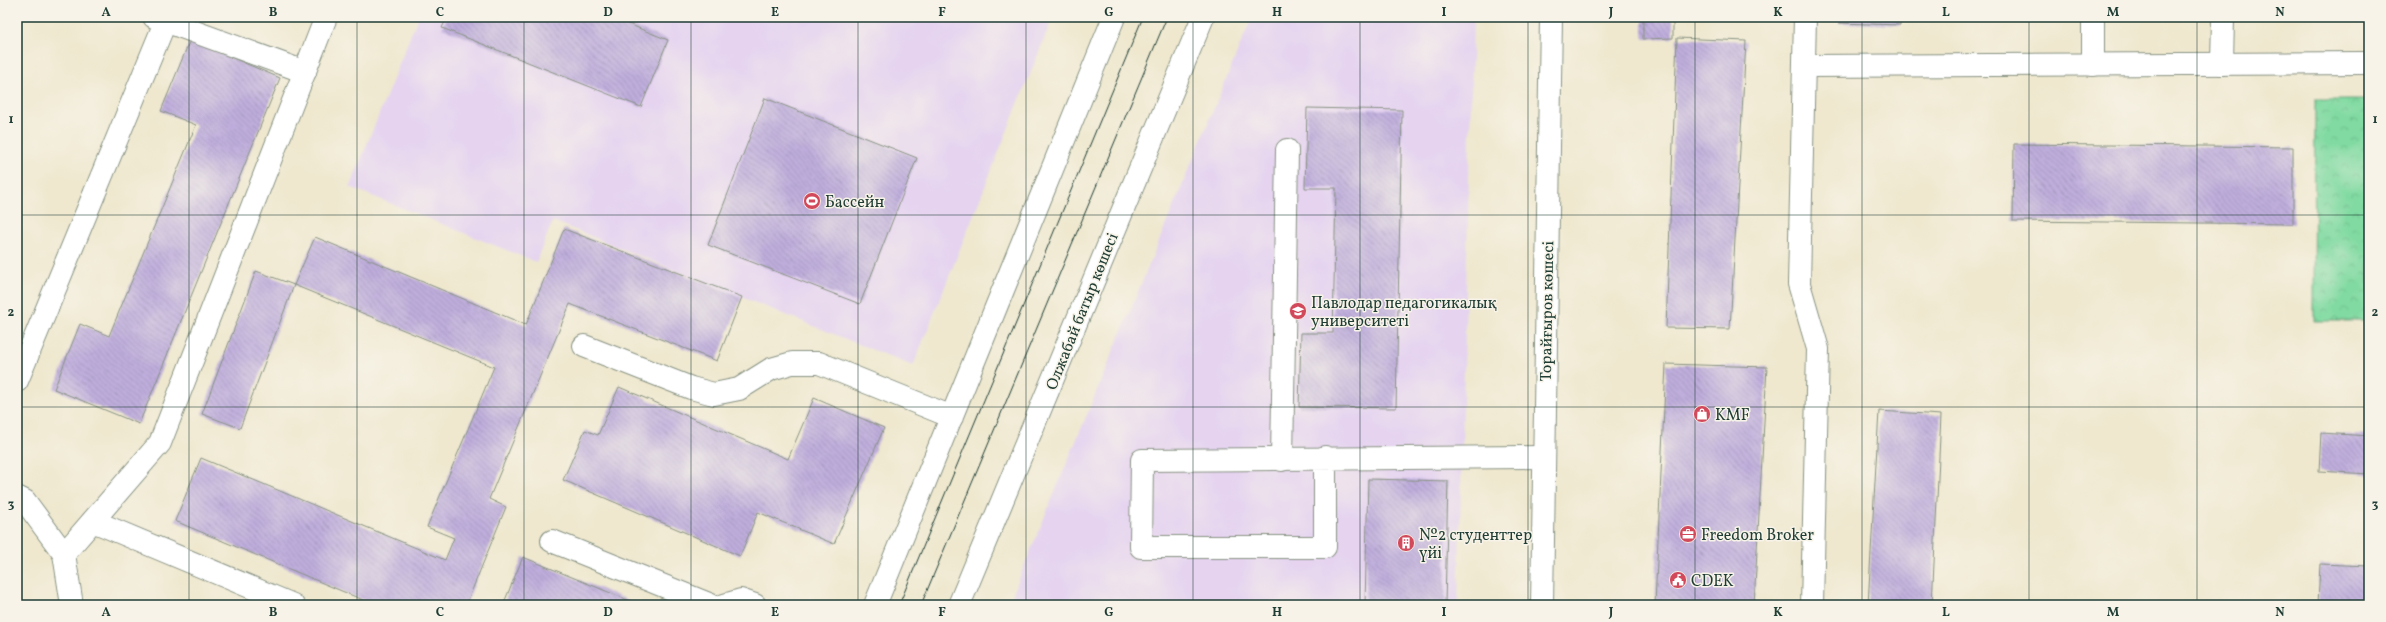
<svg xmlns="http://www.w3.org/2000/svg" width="2386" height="622" font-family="Vollkorn,serif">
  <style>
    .built { fill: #e5d3f0 }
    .park { fill: url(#park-crowns); stroke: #508c6a }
    .building { fill: url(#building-back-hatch) }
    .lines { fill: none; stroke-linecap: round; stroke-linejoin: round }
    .minor-casing { stroke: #879282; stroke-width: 24 }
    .major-casing { stroke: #879282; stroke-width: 24 }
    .minor { stroke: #fff; stroke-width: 22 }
    .major { stroke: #fff; stroke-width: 22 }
    .tram { stroke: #1f3d34; stroke-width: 1 }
    .grid { fill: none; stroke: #1f3d34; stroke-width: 1; stroke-opacity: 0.55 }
    .labels { text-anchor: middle; stroke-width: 3; stroke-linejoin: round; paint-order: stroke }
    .poi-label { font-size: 16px; fill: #1f3d34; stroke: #f7f3e8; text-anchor: start }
    .street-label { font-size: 16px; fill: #1f3d34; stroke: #f7f3e8 }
    .neatline { fill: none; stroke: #1f3d34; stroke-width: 1.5 }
    .grid-label { font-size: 13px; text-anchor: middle; font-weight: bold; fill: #1f3d34 }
  </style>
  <defs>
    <pattern id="park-crowns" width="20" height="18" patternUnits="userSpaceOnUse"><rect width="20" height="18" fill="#80daa1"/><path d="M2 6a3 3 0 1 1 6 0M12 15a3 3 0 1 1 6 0" fill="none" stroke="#6ebc8b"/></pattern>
    <pattern id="building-back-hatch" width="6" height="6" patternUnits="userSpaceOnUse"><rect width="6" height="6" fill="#bfaedd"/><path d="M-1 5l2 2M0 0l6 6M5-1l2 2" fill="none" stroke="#9b8fb4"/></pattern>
  </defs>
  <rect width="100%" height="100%" fill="#f7f3e8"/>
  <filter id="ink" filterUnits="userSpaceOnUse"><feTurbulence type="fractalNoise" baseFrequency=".025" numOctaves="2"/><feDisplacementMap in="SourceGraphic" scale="8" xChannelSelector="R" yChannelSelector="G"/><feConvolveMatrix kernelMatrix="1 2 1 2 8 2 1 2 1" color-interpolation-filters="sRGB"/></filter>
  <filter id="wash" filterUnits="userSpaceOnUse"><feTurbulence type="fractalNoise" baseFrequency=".012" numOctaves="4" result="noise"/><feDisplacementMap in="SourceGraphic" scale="16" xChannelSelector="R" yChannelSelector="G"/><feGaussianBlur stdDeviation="0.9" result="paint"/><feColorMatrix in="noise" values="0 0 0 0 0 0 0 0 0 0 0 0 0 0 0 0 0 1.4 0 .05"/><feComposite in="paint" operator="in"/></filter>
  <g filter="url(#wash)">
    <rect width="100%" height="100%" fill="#efe8cf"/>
    <g class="built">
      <polygon points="418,17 1053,17 913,366 553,221 536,262 350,187"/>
      <polygon points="1252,17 1473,17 1458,605 1008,605"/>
    </g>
    <polygon class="park" points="2315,100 2369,100 2369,321 2314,321"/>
    <g id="blocks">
      <g class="building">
        <polygon points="447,17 611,17 668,40 641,107 442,28"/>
        <polygon points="1643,17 1673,17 1673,38 1643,39"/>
        <polygon points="1839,17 1900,17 1900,25 1839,23"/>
        <polygon points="1677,38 1746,41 1730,329 1666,328"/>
        <polygon points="190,40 280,78 139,424 54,389 80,324 109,336 196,125 161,111"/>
        <polygon points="765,98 917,158 860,304 708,245"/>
        <polygon points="1307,108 1402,110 1396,408 1299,407 1301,333 1333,333 1336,188 1305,188"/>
        <polygon points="2014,144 2293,147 2293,224 2013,221"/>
        <polygon points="564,229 742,297 717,361 570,304 489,499 506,507 466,605 375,605 175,521 201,458 445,560 454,538 427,527 494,367 294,285 315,237 526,325"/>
        <polygon points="256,271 294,285 240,428 202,414"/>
        <polygon points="1666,364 1767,367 1754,605 1655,605"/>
        <polygon points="619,387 788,459 814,398 884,428 834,544 758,512 740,556 563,480 585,430 598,435"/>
        <polygon points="1879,411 1941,415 1932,605 1868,605"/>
        <polygon points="2321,433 2369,436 2369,474 2319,471"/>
        <polygon points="1368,479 1448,481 1445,605 1365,605"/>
        <polygon points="523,557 640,605 503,605"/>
        <polygon points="2320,564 2369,566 2369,605 2318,605"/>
      </g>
    </g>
  </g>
  <g filter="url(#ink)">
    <use href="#blocks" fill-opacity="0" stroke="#879282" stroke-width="1"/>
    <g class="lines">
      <g class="minor-casing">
        <g id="minor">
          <polyline points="154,17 305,72"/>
          <polyline points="1805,17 1799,284 1818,349 1812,605"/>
          <polyline points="2222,64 2223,17"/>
          <polyline points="2093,65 2093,17"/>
          <polyline points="1804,66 2369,63"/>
          <polyline points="584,346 691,388 714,394 739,389 771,369 792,363 819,363 952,417"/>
          <polyline points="17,381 166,20"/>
          <path d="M1325,457V547H1141L1142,460C1276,460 1410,457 1544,457"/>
          <polyline points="1282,460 1287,150"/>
          <polyline points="17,497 25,501 64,554 72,605"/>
          <polyline points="93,521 293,605"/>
          <polyline points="552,541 711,605"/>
          <polyline points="64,554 160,443 326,17"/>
          <polyline points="724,605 741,600 755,605"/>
        </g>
      </g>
      <g class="major-casing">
        <g id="major">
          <polyline points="875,605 1114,17"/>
          <polyline points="959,605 1203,17"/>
          <polyline points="1542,605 1551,17"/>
        </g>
      </g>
      <use href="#minor" class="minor"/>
      <use href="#major" class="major"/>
      <g class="tram">
        <polyline points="899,605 1143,17"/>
        <polyline points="921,605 1167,17"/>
      </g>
    </g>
  </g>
  <path class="grid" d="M189,17V605M357,17V605M524,17V605M691,17V605M858,17V605M1026,17V605M1193,17V605M1360,17V605M1528,17V605M1695,17V605M1862,17V605M2029,17V605M2197,17V605M17,215H2369M17,407H2369"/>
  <defs>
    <g id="stadium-disc" transform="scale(0.9)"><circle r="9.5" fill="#d1495b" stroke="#f7f3e8"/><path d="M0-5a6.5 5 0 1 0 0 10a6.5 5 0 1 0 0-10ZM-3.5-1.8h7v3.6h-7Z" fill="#fff"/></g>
    <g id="university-disc" transform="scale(0.9)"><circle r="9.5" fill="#d1495b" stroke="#f7f3e8"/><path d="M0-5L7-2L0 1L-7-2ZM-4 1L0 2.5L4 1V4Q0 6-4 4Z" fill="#fff"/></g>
    <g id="shop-disc" transform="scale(0.9)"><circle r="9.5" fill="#d1495b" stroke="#f7f3e8"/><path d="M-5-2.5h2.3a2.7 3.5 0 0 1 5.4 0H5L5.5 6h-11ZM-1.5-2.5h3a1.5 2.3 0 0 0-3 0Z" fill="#fff"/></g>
    <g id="office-disc" transform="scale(0.9)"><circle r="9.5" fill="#d1495b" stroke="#f7f3e8"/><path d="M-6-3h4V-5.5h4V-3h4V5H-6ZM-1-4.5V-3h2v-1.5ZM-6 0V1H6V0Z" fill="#fff"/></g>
    <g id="building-disc" transform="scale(0.9)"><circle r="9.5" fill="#d1495b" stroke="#f7f3e8"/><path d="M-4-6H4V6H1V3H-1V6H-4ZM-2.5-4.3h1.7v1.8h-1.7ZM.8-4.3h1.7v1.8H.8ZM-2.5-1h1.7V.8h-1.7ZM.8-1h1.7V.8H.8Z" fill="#fff"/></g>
    <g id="civic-disc" transform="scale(0.9)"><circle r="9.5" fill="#d1495b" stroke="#f7f3e8"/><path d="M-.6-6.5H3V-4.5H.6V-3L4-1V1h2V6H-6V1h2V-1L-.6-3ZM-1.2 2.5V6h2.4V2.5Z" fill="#fff"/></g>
  </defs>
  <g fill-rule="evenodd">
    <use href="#stadium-disc" x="812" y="201"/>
    <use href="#university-disc" x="1298" y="311"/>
    <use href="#shop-disc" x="1702" y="414"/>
    <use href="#office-disc" x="1688" y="534"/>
    <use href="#building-disc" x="1406" y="543"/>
    <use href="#civic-disc" x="1678" y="580"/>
  </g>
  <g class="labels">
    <g class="poi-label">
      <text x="825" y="207">Бассейн</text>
      <text x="1311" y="308">Павлодар педагогикалық<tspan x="1311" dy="18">университеті</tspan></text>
      <text x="1715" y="420">KMF</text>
      <text x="1419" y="540">№2 студенттер<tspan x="1419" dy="18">үйі</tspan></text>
      <text x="1701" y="540">Freedom Broker</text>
      <text x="1691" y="586">CDEK</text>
    </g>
    <g class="street-label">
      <text transform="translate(1081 311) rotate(-68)" y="6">Олжабай батыр көшесі</text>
      <text transform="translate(1546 311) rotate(-89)" y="6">Торайғыров көшесі</text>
    </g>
  </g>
  <rect width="2386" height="622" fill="none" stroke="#f7f3e8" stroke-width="44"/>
  <rect x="22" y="22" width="2342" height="578" class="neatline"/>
  <g class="grid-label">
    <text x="106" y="16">A</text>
    <text x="273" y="16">B</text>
    <text x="440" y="16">C</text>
    <text x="608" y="16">D</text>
    <text x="775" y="16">E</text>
    <text x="942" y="16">F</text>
    <text x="1109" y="16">G</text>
    <text x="1277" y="16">H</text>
    <text x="1444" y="16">I</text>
    <text x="1611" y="16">J</text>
    <text x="1778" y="16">K</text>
    <text x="1946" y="16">L</text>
    <text x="2113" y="16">M</text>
    <text x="2280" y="16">N</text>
    <text x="11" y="123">1</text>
    <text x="2375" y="123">1</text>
    <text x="11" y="316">2</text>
    <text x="2375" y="316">2</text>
    <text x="11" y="508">3</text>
    <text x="2375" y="508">3</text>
    <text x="106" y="616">A</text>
    <text x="273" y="616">B</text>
    <text x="440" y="616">C</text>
    <text x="608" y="616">D</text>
    <text x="775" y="616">E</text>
    <text x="942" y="616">F</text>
    <text x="1109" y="616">G</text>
    <text x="1277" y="616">H</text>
    <text x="1444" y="616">I</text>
    <text x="1611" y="616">J</text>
    <text x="1778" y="616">K</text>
    <text x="1946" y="616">L</text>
    <text x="2113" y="616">M</text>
    <text x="2280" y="616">N</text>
  </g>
</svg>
